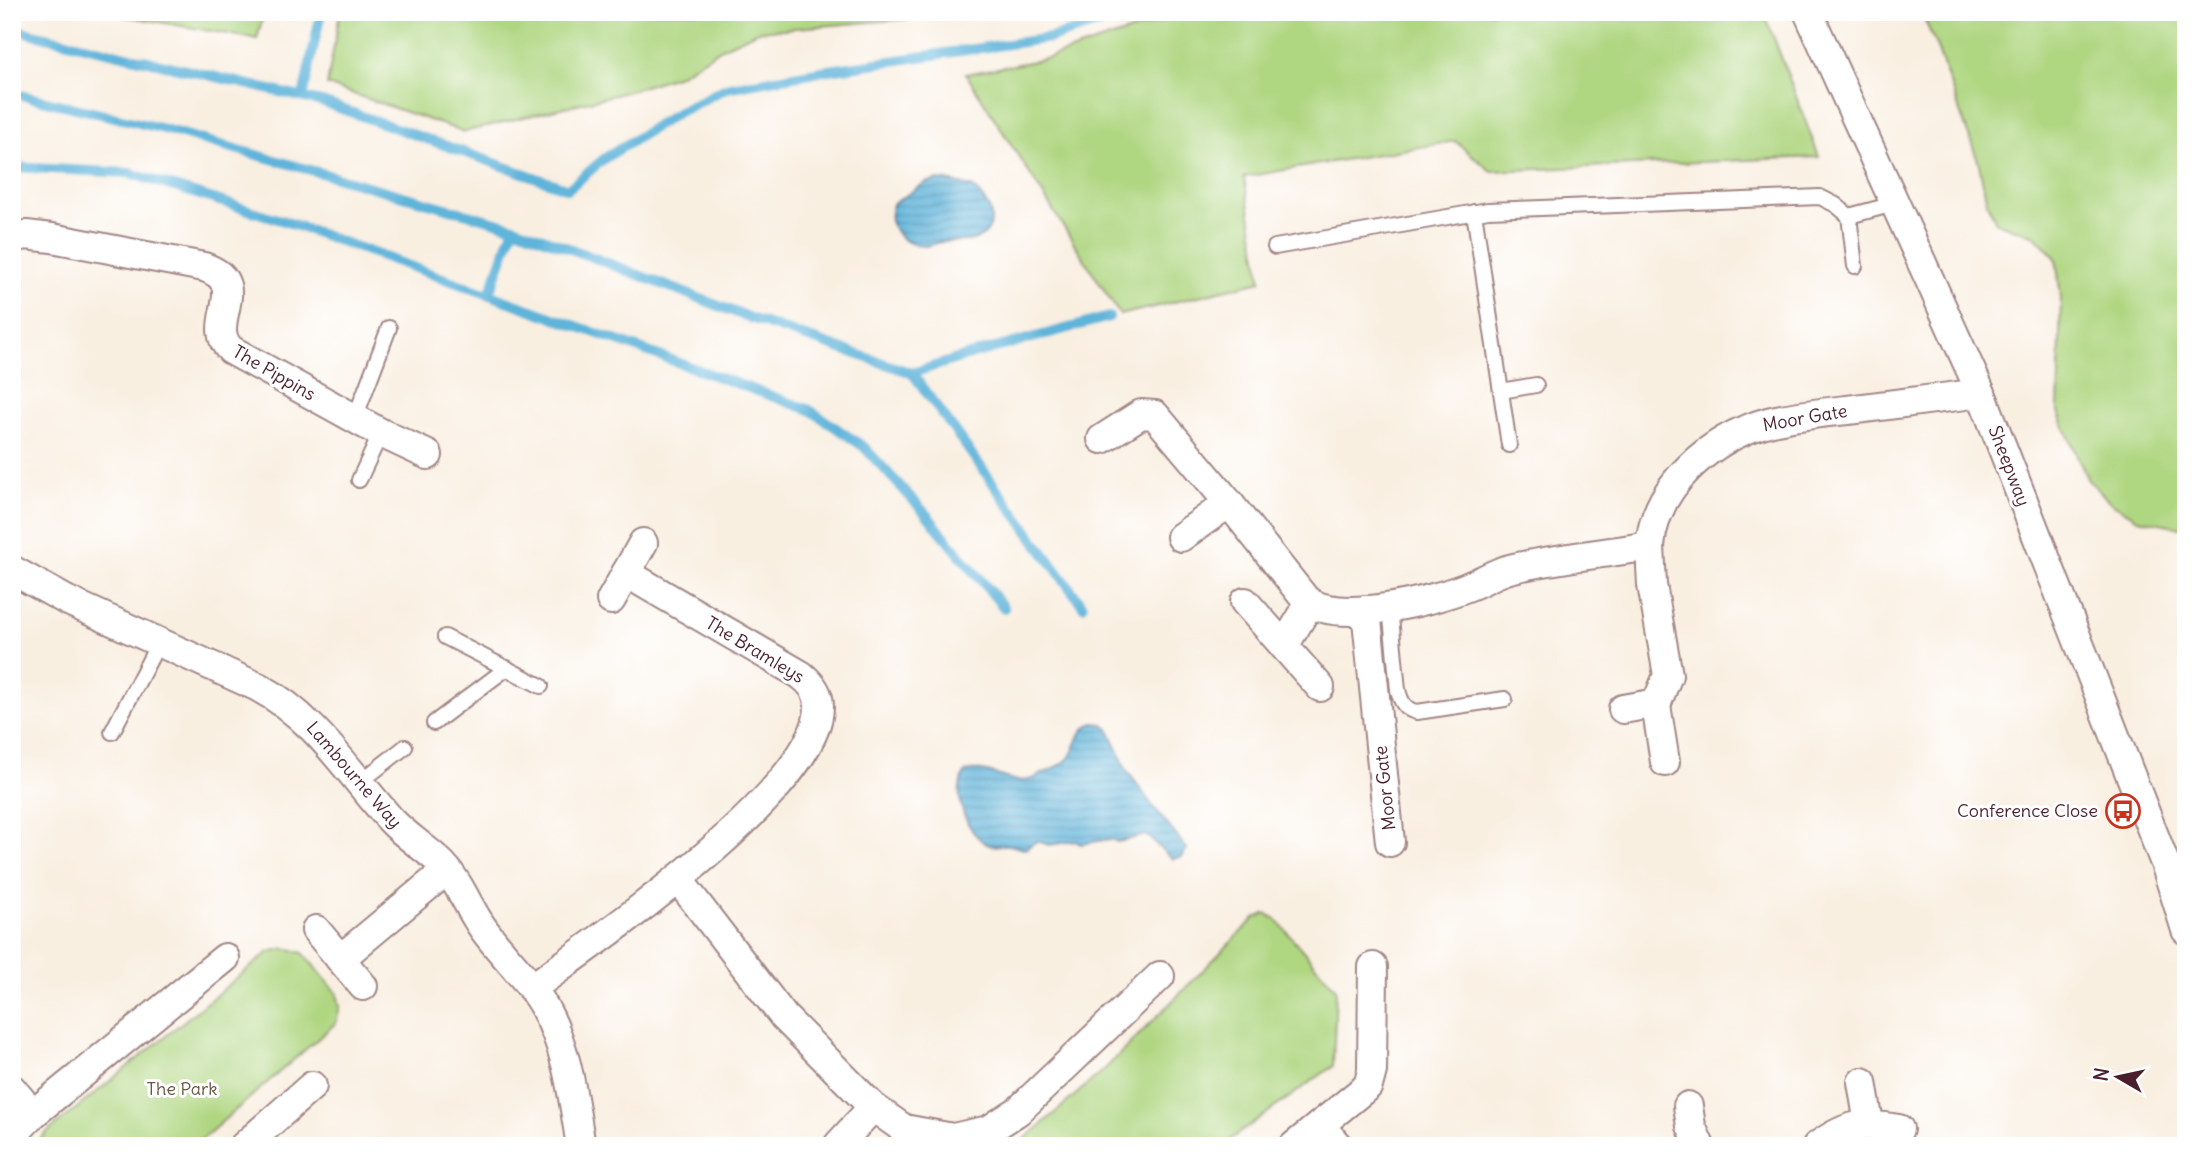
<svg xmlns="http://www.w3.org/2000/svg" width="2198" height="1158" font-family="Delius,sans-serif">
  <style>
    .green { fill: #afd680; stroke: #7c7a56; stroke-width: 2 }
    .water { fill: url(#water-rules); stroke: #546a82; stroke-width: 2 }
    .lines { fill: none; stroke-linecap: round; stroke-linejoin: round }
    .stream { stroke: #5eb4da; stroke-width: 10 }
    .service-casing { stroke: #a28786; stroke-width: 18 }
    .minor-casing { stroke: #a28786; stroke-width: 32 }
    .service { stroke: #fff; stroke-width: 14 }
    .minor { stroke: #fff; stroke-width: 28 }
    .labels { text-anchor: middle; stroke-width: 6; stroke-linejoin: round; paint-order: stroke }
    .street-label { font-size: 18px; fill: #4a1f2b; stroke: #fff }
    .poi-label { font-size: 18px; fill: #4a1f2b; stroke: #fff; text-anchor: end }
    .park-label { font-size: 18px; fill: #685644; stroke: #fff }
  </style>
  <defs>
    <pattern id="water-rules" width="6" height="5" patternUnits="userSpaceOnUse" patternTransform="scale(1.75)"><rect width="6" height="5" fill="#5eb4da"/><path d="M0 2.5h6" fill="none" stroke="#5092b1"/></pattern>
  </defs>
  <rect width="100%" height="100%" fill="#fff"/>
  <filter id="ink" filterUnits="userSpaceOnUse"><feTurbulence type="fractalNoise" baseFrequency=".0143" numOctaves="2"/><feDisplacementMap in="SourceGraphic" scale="14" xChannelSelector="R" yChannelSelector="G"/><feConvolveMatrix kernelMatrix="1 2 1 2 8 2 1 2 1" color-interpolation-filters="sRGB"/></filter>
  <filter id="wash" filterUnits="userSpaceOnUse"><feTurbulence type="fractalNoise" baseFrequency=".00686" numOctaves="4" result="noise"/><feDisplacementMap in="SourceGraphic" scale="28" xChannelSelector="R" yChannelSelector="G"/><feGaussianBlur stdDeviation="1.57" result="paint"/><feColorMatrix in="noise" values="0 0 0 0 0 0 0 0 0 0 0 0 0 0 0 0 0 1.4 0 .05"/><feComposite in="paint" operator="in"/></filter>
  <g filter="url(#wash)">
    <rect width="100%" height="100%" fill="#f9efe1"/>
    <g class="green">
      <polygon points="102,12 264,12 257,39"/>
      <polygon points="340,12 996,12 758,31 722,48 679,75 622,93 464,132 327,85"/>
      <polygon points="1189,12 1764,12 1819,157 1491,171 1455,141 1244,177 1261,281 1120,315 966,74 1045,59"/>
      <polygon points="1921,12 2186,12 2186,528 2138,519 2110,502 2087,478 2058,412 2061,297 2056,258 2035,236 1996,222 1987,203 1979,164 1936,45"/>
      <polygon points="1265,914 1275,918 1336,989 1333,1066 1221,1146 1017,1146 1104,1070 1255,918"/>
      <polygon points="285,948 303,953 337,993 340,1007 336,1023 194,1146 35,1146 45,1134 269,952"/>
    </g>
    <g class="water">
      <path d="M939,180C948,181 969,185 975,189C979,192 982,199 985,202C990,208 992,214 991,222C987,246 959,240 942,242C936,243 931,245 926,246C903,246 884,227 893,204L925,183Z"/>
      <path d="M1094,723L1102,724L1109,729L1126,769L1152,805L1187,849L1181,857L1172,859L1146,835L1118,842L1110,839L1081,844L1075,841L1049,845L1037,841L1025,849C1019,848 1015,846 1009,845C1001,844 995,848 987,844C967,835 950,790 966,772C992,764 1012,791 1038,776C1046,772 1061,766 1067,760C1079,748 1075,729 1094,723Z"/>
    </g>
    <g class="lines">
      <g class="stream">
        <polyline points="12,29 322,102 568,189 605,158 677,113 726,88 822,71 1050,38 1138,12"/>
        <polyline points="12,93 164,129 514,227 750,318 912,373 1083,606"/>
        <polyline points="303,97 321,12"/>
        <polyline points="12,167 129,173 284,221 810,410 864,447 926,514 1004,608"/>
        <polyline points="489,295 514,227"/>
        <polyline points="912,373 973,354 1109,317"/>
      </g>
    </g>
  </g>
  <g filter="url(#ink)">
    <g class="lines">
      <g class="service-casing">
        <g id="service">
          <polyline points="1474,212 1509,445"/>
          <polyline points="1849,216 1855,266"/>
          <polyline points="1275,247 1488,210 1820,197 1836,205 1849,216 1894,204"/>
          <polyline points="1501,391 1536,385"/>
          <polyline points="355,418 389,328"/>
          <polyline points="359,480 381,433"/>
          <path d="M1390,607L1398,690C1401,702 1405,710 1417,712L1505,699"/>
          <polyline points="445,637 541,686"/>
          <polyline points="434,723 507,668"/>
          <polyline points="112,732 159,642"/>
          <polyline points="359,783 405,747"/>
        </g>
      </g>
      <g class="minor-casing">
        <g id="minor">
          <polyline points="1808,12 1981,393 2166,866 2186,930"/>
          <path d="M12,238L26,235L52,238L204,267C254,284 203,324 231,350L381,433L428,455"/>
          <path d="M1102,439L1141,414L1155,415L1229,503L1306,600C1337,625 1432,601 1467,587C1481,582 1493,574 1506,570C1551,558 1604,554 1650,546C1655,485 1711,438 1768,422C1799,414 1832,412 1864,408C1903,403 1942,398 1981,393"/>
          <polyline points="1181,537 1229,503"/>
          <polyline points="1650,546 1652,585 1668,675 1656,705 1665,762"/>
          <path d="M12,570L66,600L258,687C315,717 348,772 390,819C405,836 426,848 442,864C461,884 469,910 485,931C504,957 528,978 544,1007C568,1049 573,1099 581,1146"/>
          <polyline points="611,600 643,543"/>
          <polyline points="1245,602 1320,687"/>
          <polyline points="1366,610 1390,842"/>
          <polyline points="1284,646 1310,603"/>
          <polyline points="1623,709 1657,703"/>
          <polyline points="678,879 784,1017 873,1107 904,1129 953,1138 989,1130 1018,1111 1160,976"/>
          <polyline points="316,930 363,986"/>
          <polyline points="340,959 447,870"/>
          <path d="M532,988C597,940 820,789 819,706C819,692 811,683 801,675L626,573"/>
          <polyline points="1862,1082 1869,1124"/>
          <polyline points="12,1089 33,1114 12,1136"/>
          <polyline points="1688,1106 1691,1126 1700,1146"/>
          <polyline points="33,1114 225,958"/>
          <polyline points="1320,1125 1338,1146"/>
          <polyline points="839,1144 873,1107"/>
          <polyline points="244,1146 312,1086"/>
          <polyline points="1294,1146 1368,1086 1372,1071 1373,967"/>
          <path d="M1817,1146C1850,1123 1860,1123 1899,1129"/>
        </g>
      </g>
      <use href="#service" class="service"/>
      <use href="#minor" class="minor"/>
    </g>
  </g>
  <defs>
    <g id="bus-ring" transform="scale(1.75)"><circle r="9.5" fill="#fff" stroke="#c8321e" stroke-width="1.5"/><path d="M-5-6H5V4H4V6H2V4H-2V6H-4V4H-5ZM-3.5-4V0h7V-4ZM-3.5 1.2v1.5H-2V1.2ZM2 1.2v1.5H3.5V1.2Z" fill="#c8321e"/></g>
  </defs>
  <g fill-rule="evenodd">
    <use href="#bus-ring" x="2123" y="811"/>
  </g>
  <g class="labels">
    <g class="street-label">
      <text transform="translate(274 373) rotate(30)" y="6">The Pippins</text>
      <text transform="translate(1805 418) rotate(-10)" y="6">Moor Gate</text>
      <text transform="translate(2009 466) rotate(69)" y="6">Sheepway</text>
      <text transform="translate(755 650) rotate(31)" y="6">The Bramleys</text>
      <text transform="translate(354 775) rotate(49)" y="6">Lambourne Way</text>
      <text transform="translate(1385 788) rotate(-96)" y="6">Moor Gate</text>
    </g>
    <g class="poi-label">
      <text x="2098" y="817">Conference Close</text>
    </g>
    <g class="park-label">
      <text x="182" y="1095">The Park</text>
    </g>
  </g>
  <rect width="2198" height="1158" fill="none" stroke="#fff" stroke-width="42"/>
  <g transform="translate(2118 1077) rotate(279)" stroke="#ffffff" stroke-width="5" paint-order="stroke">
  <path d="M0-5L12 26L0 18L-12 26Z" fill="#4a1f2b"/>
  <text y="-10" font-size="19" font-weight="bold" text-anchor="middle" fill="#4a1f2b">N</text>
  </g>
</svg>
